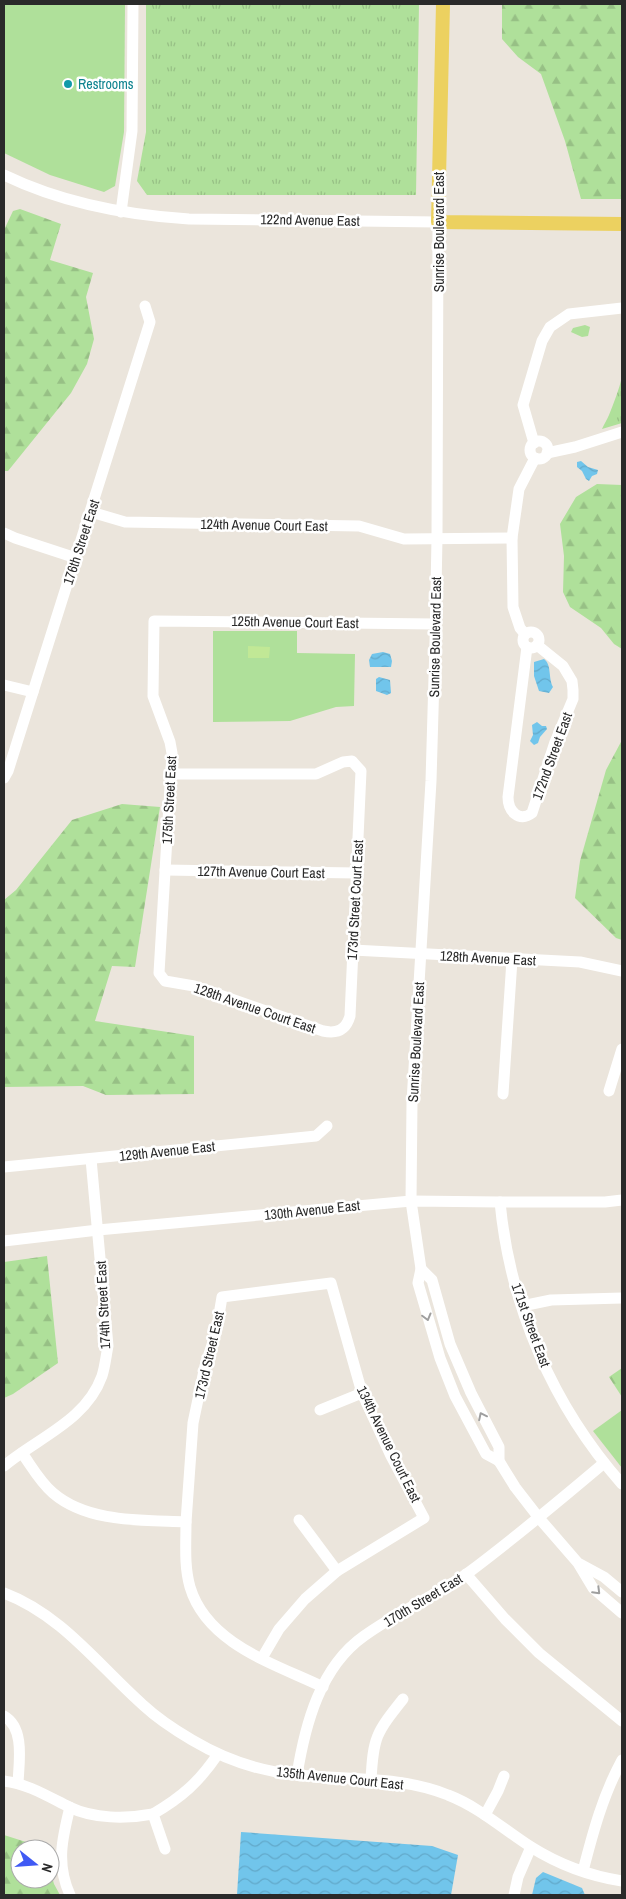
<svg xmlns="http://www.w3.org/2000/svg" width="626" height="1899" font-family="'Archivo Narrow',sans-serif">
  <style>
    .grass { fill: url(#grass-tufts) }
    .forest { fill: url(#forest-firs) }
    .park { fill: #afe09a }
    .pitch { fill: #c1e896 }
    .water { fill: url(#water-waves) }
    .lines { fill: none; stroke-linecap: round; stroke-linejoin: round }
    .minor { stroke: #fff; stroke-width: 11 }
    .major { stroke: #ecd160; stroke-width: 14 }
    .oneway { stroke: #9f9f9f }
    .culture-dot { fill: #0f9aa8; stroke: #fff; stroke-width: 2 }
    .labels { text-anchor: middle; stroke-width: 5; stroke-linejoin: round; paint-order: stroke }
    .culture-label { font-size: 14px; fill: #0d838f; stroke: #fff; text-anchor: start }
    .street-label { font-size: 14px; fill: #2a2a2a; stroke: #fff }
  </style>
  <defs>
    <pattern id="grass-tufts" width="24" height="20" patternUnits="userSpaceOnUse" patternTransform="scale(1.25)"><rect width="24" height="20" fill="#afe09a"/><path d="M3 7l-1-3M5 7V3M7 7l1-3M15 17l-1-3M17 17v-4M19 17l1-3" fill="none" stroke="#97c085"/></pattern>
    <pattern id="forest-firs" width="22" height="20" patternUnits="userSpaceOnUse" patternTransform="scale(1.25)"><rect width="22" height="20" fill="#afe09a"/><path d="M5 1l3.5 6h-7zM16 11l3.5 6h-7z" fill="#97c085"/></pattern>
    <pattern id="water-waves" width="16" height="10" patternUnits="userSpaceOnUse" patternTransform="scale(1.25)"><rect width="16" height="10" fill="#71c5eb"/><path d="M0 5q4-4 8 0t8 0" fill="none" stroke="#62a9ca"/></pattern>
  </defs>
  <rect width="100%" height="100%" fill="#ebe5dc"/>
  <g class="grass">
    <polygon points="146,4 419,4 416,195 147,195 137,181 146,132"/>
    <path d="M622,377V423L602,429C604,424 607,420 609,415C614,402 619,390 622,377Z"/>
  </g>
  <g class="forest">
    <polygon points="502,4 622,4 622,199 581,199 565,141 541,74 518,57 502,39"/>
    <polygon points="20,209 61,224 50,260 93,273 86,297 94,339 87,364 71,393 8,471 4,471 4,230 13,211"/>
    <polygon points="597,484 622,485 622,649 614,644 601,628 570,607 563,592 564,556 560,524 576,497"/>
    <polygon points="622,740 622,940 616,938 575,898 580,861 606,770"/>
    <polygon points="122,804 160,807 135,967 112,966 95,1021 194,1036 194,1094 106,1095 83,1086 4,1087 4,900 16,890 72,820"/>
    <polygon points="47,1256 58,1363 13,1394 4,1398 4,1262"/>
    <polygon points="622,1368 622,1397 609,1377"/>
    <polygon points="4,1835 48,1849 20,1849 20,1879 50,1879 50,1870 54,1884 60,1895 4,1895"/>
  </g>
  <g class="park">
    <polygon points="4,4 125,4 124,132 115,186 104,192 50,175 4,153"/>
    <polygon points="585,325 590,327 588,336 582,337 571,332 573,328"/>
    <polygon points="213,631 297,631 297,653 355,654 354,706 336,707 290,721 213,722"/>
    <polygon points="622,1410 622,1468 593,1431"/>
  </g>
  <polygon class="pitch" points="248,646 270,647 269,658 248,658"/>
  <g class="water">
    <polygon points="581,461 588,467 598,470 597,474 592,476 589,481 586,479 582,471 577,467 577,462"/>
    <polygon points="383,652 390,654 392,661 391,667 370,667 369,660 372,654"/>
    <path d="M544,659C552,665 548,678 553,687L549,693L539,691L534,676V662Z"/>
    <polygon points="379,677 390,680 391,693 387,695 376,691 376,679"/>
    <polygon points="537,722 542,726 546,726 547,729 540,737 538,743 534,745 530,741 533,735 532,725"/>
    <polygon points="241,1832 432,1846 458,1855 451,1895 237,1895"/>
    <polygon points="543,1872 582,1888 585,1895 532,1895 536,1878"/>
  </g>
  <g class="lines">
    <g class="minor">
      <path d="M4,175C62,203 125,215 189,219L438,222L437,538L435,643L431,781L412,1102L411,1201L421,1269L418,1283L440,1358L455,1396L486,1454L499,1461"/>
      <polyline points="121,212 132,131 133,4"/>
      <circle cx="539" cy="450" r="9"/>
      <polyline points="534,443 523,405 542,341 550,327 569,314 622,308"/>
      <polyline points="547,453 575,447 622,432"/>
      <polyline points="91,512 125,522 359,526 404,539 512,538"/>
      <polyline points="4,533 15,538 76,558"/>
      <circle cx="531" cy="640" r="8"/>
      <polyline points="525,634 520,628 513,607 512,538 519,489 535,458"/>
      <path d="M527,647L508,797C508,811 519,823 532,813L555,742L573,699V690L572,681L563,666L537,645"/>
      <polyline points="4,685 33,692"/>
      <path d="M170,774H316L343,762L352,761L361,771L350,1016C346,1030 337,1034 323,1031L194,986L165,981L159,973L172,753L170,742L153,696L154,621L435,624"/>
      <polyline points="4,778 8,771 150,322 145,306"/>
      <polyline points="165,870 357,873"/>
      <polyline points="353,950 580,962 622,971"/>
      <polyline points="609,1091 622,1049"/>
      <polyline points="503,1094 512,960"/>
      <polyline points="4,1167 316,1136 327,1126"/>
      <path d="M500,1202C510,1307 553,1406 622,1484"/>
      <polyline points="4,1241 98,1230 411,1201 500,1202 605,1202 622,1200"/>
      <polyline points="421,1269 432,1280 450,1344 471,1393 499,1447 499,1461 515,1487 539,1518 578,1563 593,1588 622,1613"/>
      <polyline points="522,1306 551,1300 622,1298"/>
      <polyline points="320,1410 362,1393"/>
      <path d="M22,1453C32,1467 40,1482 53,1493C88,1523 142,1520 186,1522C186,1544 184,1566 190,1587C207,1644 275,1664 323,1687"/>
      <path d="M4,1466C37,1438 86,1421 102,1376C105,1367 106,1356 108,1346L91,1159"/>
      <polyline points="299,1520 337,1571"/>
      <polyline points="186,1522 193,1423 205,1366 216,1333 222,1297 331,1283 362,1393 391,1456 424,1518 337,1571 305,1599 279,1629 262,1658"/>
      <polyline points="580,1564 604,1577 622,1592"/>
      <polyline points="466,1574 505,1619 539,1653 622,1721"/>
      <path d="M4,1593C62,1615 98,1665 143,1705C158,1719 175,1730 192,1740C224,1759 262,1772 299,1775C348,1780 402,1776 448,1795C479,1807 503,1829 531,1847C558,1864 590,1876 622,1881"/>
      <path d="M4,1716C25,1728 19,1762 18,1783"/>
      <path d="M297,1775C305,1725 320,1667 364,1636C397,1612 435,1596 468,1573C515,1538 559,1501 604,1463"/>
      <path d="M4,1781C28,1784 47,1796 69,1807C94,1819 126,1819 153,1814"/>
      <path d="M371,1781C373,1737 376,1733 403,1699"/>
      <polyline points="485,1815 498,1791 504,1776"/>
      <path d="M165,1849L153,1814C182,1797 199,1782 218,1754"/>
      <path d="M583,1871C593,1832 603,1795 622,1760"/>
      <path d="M70,1895C56,1864 62,1839 70,1807"/>
      <polyline points="514,1895 518,1877 531,1847"/>
    </g>
    <polyline class="major" points="443,4 438,222 622,224"/>
  </g>
  <defs><path id="oneway-chevron" d="M-2-3.5L2.5 0L-2 3.5" fill="none" stroke-width="1.6" stroke-linecap="round" stroke-linejoin="round" transform="scale(1.25)"/></defs>
  <g class="oneway">
    <use href="#oneway-chevron" transform="translate(427 1317) rotate(75)"/>
    <use href="#oneway-chevron" transform="translate(482 1416) rotate(-116)"/>
    <use href="#oneway-chevron" transform="translate(597 1591) rotate(45)"/>
  </g>
  <circle class="culture-dot" cx="68" cy="84" r="5"/>
  <g class="labels">
    <g class="culture-label">
      <text x="78" y="89">Restrooms</text>
    </g>
    <g class="street-label">
      <text transform="translate(310 220) rotate(1)" y="5">122nd Avenue East</text>
      <text transform="translate(439 232) rotate(-90)" y="5">Sunrise Boulevard East</text>
      <text transform="translate(264 525) rotate(1)" y="5">124th Avenue Court East</text>
      <text transform="translate(81 542) rotate(-72)" y="5">176th Street East</text>
      <text transform="translate(295 622) rotate(1)" y="5">125th Avenue Court East</text>
      <text transform="translate(435 637) rotate(-89)" y="5">Sunrise Boulevard East</text>
      <text transform="translate(552 756) rotate(-70)" y="5">172nd Street East</text>
      <text transform="translate(169 800) rotate(-87)" y="5">175th Street East</text>
      <text transform="translate(261 872) rotate(1)" y="5">127th Avenue Court East</text>
      <text transform="translate(355 900) rotate(-87)" y="5">173rd Street Court East</text>
      <text transform="translate(488 958) rotate(3)" y="5">128th Avenue East</text>
      <text transform="translate(255 1008) rotate(19)" y="5">128th Avenue Court East</text>
      <text transform="translate(416 1042) rotate(-87)" y="5">Sunrise Boulevard East</text>
      <text transform="translate(167 1151) rotate(-6)" y="5">129th Avenue East</text>
      <text transform="translate(312 1210) rotate(-6)" y="5">130th Avenue East</text>
      <text transform="translate(103 1305) rotate(-93)" y="5">174th Street East</text>
      <text transform="translate(531 1325) rotate(70)" y="5">171st Street East</text>
      <text transform="translate(209 1355) rotate(-77)" y="5">173rd Street East</text>
      <text transform="translate(389 1444) rotate(64)" y="5">134th Avenue Court East</text>
      <text transform="translate(423 1600) rotate(-31)" y="5">170th Street East</text>
      <text transform="translate(340 1778) rotate(6)" y="5">135th Avenue Court East</text>
    </g>
  </g>
  <rect width="626" height="1899" fill="none" stroke="#2a2a2a" stroke-width="10"/>
  <g transform="translate(35 1864) rotate(107)"><circle r="24" fill="#ffffff" stroke="#aaaaaa"/>
  <path d="M0-4L9 19L0 12L-9 19Z" fill="#405af4"/>
  <text y="-8" font-size="14" font-weight="bold" text-anchor="middle" fill="#2a2a2a">N</text>
  </g>
</svg>
